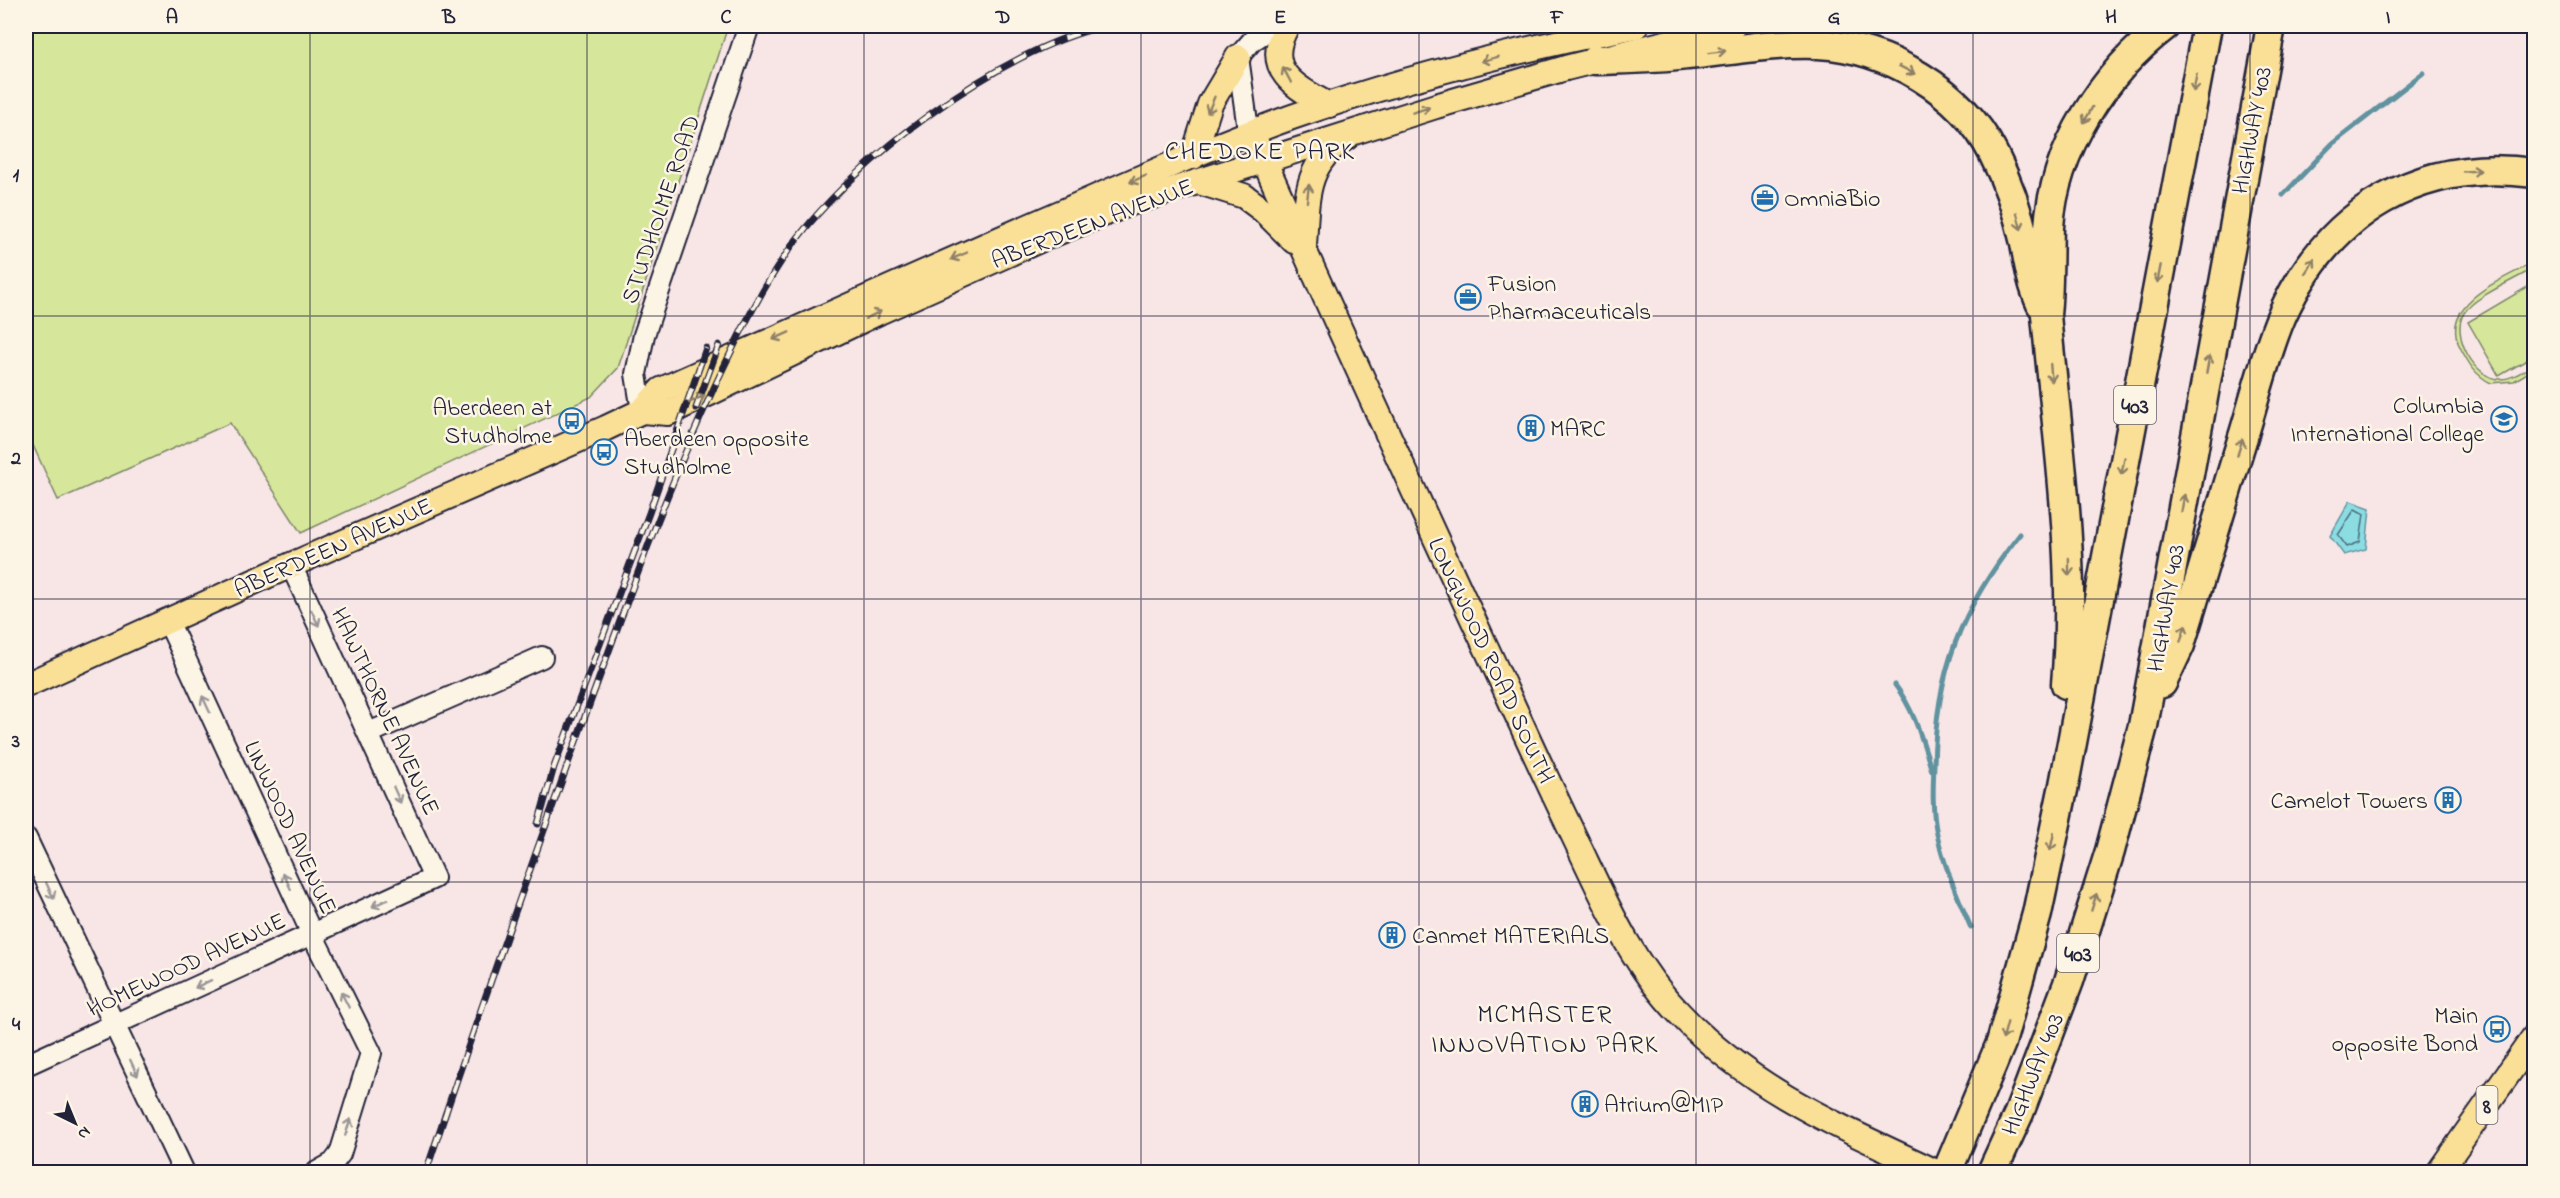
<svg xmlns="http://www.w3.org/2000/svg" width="2560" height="1198" font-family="'Indie Flower',sans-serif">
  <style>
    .green { fill: #d6e79b; stroke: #7c846b; stroke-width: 1.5 }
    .water { fill: #8bdde2; stroke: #61929f; stroke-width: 1.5 }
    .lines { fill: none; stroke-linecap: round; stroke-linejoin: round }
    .shore { stroke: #4c6d7e; stroke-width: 1.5 }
    .stream { stroke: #61929f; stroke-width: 5 }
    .minor-casing { stroke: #22223b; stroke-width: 24 }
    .major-casing { stroke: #22223b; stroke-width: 28 }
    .highway-casing { stroke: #22223b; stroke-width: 33 }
    .minor { stroke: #fcf5e5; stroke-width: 20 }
    .major { stroke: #fadf96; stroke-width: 24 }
    .highway { stroke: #fadf96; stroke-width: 28 }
    .rail-casing { stroke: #22223b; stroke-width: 7 }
    .rail { stroke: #fcf5e5; stroke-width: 4.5; stroke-dasharray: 14; stroke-linecap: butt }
    .oneway { stroke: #8e8068 }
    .oneway2 { stroke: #9a9698 }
    .grid { fill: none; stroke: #22223b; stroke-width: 1.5; stroke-opacity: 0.55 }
    .labels { text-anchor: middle; stroke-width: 5; stroke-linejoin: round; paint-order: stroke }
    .shield { fill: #fcf5e5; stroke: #63616e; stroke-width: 1.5 }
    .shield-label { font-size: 22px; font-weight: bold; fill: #22223b }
    .street-label { font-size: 24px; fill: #22223b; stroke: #fcf5e5 }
    .poi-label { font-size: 24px; fill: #22223b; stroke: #fcf5e5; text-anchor: start }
    .neighbourhood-label { font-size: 26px; letter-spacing: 1.5px; fill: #22223b; stroke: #fcf5e5 }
    .neatline { fill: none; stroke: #22223b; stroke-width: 2 }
    .grid-label { font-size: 20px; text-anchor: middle; font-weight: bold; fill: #22223b }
  </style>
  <rect width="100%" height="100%" fill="#f8e6e6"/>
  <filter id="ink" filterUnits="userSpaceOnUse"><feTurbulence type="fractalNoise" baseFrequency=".0167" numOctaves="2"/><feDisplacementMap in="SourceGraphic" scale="12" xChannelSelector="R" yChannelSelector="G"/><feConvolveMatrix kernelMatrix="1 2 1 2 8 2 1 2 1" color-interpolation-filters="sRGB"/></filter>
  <g filter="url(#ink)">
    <g class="green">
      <polygon points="26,26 728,26 618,368 591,397 301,533 230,423 58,500 26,430"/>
      <path d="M2534,262V268C2517,279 2475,296 2464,313C2450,334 2475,380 2501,379C2513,379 2524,370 2534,364V369L2514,381L2491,383C2475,375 2469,364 2461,349C2436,303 2503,280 2534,262Z"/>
      <polygon points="2534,283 2534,356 2499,376 2468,322"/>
    </g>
    <polygon class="water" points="2350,501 2370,508 2366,549 2344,555 2330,536"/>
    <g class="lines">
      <polygon class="shore" points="2355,509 2364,514 2360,542 2347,547 2338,535"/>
      <g class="stream">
        <polyline points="2283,195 2332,144 2423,73"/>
        <path d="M1895,685C1915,711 1922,740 1932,771"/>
        <path d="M1971,928C1958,897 1944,866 1937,834C1932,812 1933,787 1934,765C1936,671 1961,608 2020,534"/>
      </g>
      <g class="minor-casing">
        <g id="minor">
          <polyline points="1252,133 1247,122 1238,57 1252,41 1274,26"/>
          <polyline points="642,411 636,374 644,335 749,26"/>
          <polyline points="168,621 312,934 371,1053 340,1154 333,1163 317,1172"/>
          <polyline points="369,733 542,657"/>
          <polyline points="26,838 184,1172"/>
          <polyline points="26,1065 434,878 291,565"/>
        </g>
      </g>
      <g class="major-casing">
        <g id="major">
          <path d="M1287,26C1262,69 1295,88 1329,105"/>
          <path d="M1252,133C1335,322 1422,509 1509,697C1532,748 1556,799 1580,849C1608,908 1634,967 1680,1014C1754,1092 1841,1127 1936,1172"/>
          <polyline points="1193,157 1210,104 1238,57"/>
          <polyline points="1199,182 1244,196 1264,211 1294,241"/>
          <path d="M1304,246C1307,201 1303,164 1347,137"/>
          <polyline points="642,411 668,413 879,312 1044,238 1128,204 1436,106 1566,68 1733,26"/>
          <path d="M26,685L291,565L606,428L642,411L661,390C797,329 932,268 1069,209C1142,177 1216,144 1292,117C1404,78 1520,49 1636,26"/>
          <polyline points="2439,1172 2534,1037"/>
        </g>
      </g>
      <g class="highway-casing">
        <g id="highway">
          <path d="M1595,60C1626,59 1656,59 1687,55C1730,51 1774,42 1818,44C1888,48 1961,90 1993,153C2008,182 2018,212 2025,243C2029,265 2032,284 2041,304"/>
          <path d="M2162,683L2180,645C2201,576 2221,508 2242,440C2255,399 2265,354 2282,315C2329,211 2421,157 2534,173"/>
          <path d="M2066,684C2077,561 2057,437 2046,315C2049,285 2048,257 2049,227C2054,149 2105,72 2165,26"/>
          <polyline points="1947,1172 2001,1043 2037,914 2064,785 2207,26"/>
          <polyline points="1992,1172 2019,1113 2069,981 2110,851 2143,726 2271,26"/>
        </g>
      </g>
      <use href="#minor" class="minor"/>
      <use href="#major" class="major"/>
      <use href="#highway" class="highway"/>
      <g class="rail-casing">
        <g id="rail">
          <polyline points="696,408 719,345"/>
          <polyline points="538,824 554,767 649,513 706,348"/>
          <path d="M426,1172C485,994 548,817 613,640C646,550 679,461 720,375C741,331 762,288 791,247C853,161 1000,49 1105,26"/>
        </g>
      </g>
      <use href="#rail" class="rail"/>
    </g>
    <defs><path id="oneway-shaft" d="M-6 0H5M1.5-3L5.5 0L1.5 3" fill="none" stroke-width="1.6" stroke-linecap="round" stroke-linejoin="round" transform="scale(1.5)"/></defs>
    <g class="oneway">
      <use href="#oneway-shaft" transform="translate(1717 52) rotate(-7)"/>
      <use href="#oneway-shaft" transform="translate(1490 59) rotate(165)"/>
      <use href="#oneway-shaft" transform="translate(1907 70) rotate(27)"/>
      <use href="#oneway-shaft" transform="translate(1287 75) rotate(-118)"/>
      <use href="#oneway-shaft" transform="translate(2195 83) rotate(101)"/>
      <use href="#oneway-shaft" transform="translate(1211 105) rotate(113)"/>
      <use href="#oneway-shaft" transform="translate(1421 110) rotate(-17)"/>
      <use href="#oneway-shaft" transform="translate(2088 115) rotate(119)"/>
      <use href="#oneway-shaft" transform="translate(2472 171) rotate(-3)"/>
      <use href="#oneway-shaft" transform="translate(1138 179) rotate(157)"/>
      <use href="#oneway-shaft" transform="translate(1308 193) rotate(-83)"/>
      <use href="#oneway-shaft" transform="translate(2019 221) rotate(75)"/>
      <use href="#oneway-shaft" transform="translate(959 256) rotate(157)"/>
      <use href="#oneway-shaft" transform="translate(2310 266) rotate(-56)"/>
      <use href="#oneway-shaft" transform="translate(2159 274) rotate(101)"/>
      <use href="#oneway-shaft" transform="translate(873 315) rotate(-25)"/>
      <use href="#oneway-shaft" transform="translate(781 336) rotate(156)"/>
      <use href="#oneway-shaft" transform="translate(2208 364) rotate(-80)"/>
      <use href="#oneway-shaft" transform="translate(2051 373) rotate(85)"/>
      <use href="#oneway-shaft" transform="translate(697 399) rotate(-26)"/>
      <use href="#oneway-shaft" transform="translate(2240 447) rotate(-73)"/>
      <use href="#oneway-shaft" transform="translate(2123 466) rotate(101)"/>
      <use href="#oneway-shaft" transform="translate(2183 503) rotate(-80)"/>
      <use href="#oneway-shaft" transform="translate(2069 567) rotate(89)"/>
      <use href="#oneway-shaft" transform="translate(2183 633) rotate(-73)"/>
      <use href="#oneway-shaft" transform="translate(2052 842) rotate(102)"/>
      <use href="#oneway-shaft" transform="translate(2094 902) rotate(-73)"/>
      <use href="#oneway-shaft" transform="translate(2005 1031) rotate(105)"/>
    </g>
    <g class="oneway2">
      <use href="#oneway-shaft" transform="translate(315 618) rotate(65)"/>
      <use href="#oneway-shaft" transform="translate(206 704) rotate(-115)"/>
      <use href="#oneway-shaft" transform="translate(397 795) rotate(66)"/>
      <use href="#oneway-shaft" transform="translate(287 881) rotate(-115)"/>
      <use href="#oneway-shaft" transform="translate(50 891) rotate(65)"/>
      <use href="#oneway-shaft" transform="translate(380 903) rotate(155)"/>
      <use href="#oneway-shaft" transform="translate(203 984) rotate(155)"/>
      <use href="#oneway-shaft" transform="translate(345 1000) rotate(-117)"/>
      <use href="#oneway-shaft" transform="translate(134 1068) rotate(65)"/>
      <use href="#oneway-shaft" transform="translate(348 1127) rotate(-72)"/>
    </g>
  </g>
  <path class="grid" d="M310,26V1172M587,26V1172M864,26V1172M1141,26V1172M1419,26V1172M1696,26V1172M1973,26V1172M2250,26V1172M26,316H2534M26,599H2534M26,882H2534"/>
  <defs>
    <g id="office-ring" transform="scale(1.35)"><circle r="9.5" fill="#fcf5e5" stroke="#1f6fb2" stroke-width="1.5"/><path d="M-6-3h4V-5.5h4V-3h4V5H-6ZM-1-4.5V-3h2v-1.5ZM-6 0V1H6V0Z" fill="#1f6fb2"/></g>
    <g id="school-ring" transform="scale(1.35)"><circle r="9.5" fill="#fcf5e5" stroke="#1f6fb2" stroke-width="1.5"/><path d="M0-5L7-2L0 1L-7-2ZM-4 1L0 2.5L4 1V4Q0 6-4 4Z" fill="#1f6fb2"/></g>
    <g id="bus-ring" transform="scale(1.35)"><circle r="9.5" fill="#fcf5e5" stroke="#1f6fb2" stroke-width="1.5"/><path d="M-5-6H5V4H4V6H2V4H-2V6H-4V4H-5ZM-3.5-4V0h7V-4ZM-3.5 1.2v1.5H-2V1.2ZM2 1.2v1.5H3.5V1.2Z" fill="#1f6fb2"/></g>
    <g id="building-ring" transform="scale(1.35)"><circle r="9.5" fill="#fcf5e5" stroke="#1f6fb2" stroke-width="1.5"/><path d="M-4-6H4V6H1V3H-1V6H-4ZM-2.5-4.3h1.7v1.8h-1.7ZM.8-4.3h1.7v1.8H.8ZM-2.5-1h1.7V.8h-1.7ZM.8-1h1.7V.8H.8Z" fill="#1f6fb2"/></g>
  </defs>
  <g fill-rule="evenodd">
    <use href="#office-ring" x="1765" y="198"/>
    <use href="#office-ring" x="1468" y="297"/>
    <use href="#school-ring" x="2504" y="419"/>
    <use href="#bus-ring" x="572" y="421"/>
    <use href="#building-ring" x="1531" y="428"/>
    <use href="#bus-ring" x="604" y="452"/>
    <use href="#building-ring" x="2448" y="800"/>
    <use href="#building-ring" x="1392" y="935"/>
    <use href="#bus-ring" x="2497" y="1029"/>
    <use href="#building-ring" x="1585" y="1104"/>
  </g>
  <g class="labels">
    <g class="shield">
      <rect x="2114" y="386" width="42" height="38" rx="4.5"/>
      <rect x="2057" y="934" width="42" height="38" rx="4.5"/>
      <rect x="2476.5" y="1086" width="21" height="38" rx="4.5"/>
    </g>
    <g class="shield-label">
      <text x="2135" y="413">403</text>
      <text x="2078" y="961">403</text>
      <text x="2487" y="1113">8</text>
    </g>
    <g class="street-label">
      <text transform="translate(2251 130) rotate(-79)" y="8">HIGHWAY 403</text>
      <text transform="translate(660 209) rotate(-71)" y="8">STUDHOLME ROAD</text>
      <text transform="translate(1092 223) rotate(-21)" y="8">ABERDEEN AVENUE</text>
      <text transform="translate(333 547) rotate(-24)" y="8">ABERDEEN AVENUE</text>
      <text transform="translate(2165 608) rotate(-80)" y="8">HIGHWAY 403</text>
      <text transform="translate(1492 660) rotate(65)" y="8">LONGWOOD ROAD SOUTH</text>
      <text transform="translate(386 711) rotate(65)" y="8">HAWTHORNE AVENUE</text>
      <text transform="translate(291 827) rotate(65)" y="8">LINWOOD AVENUE</text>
      <text transform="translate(186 964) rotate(-25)" y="8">HOMEWOOD AVENUE</text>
      <text transform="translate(2032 1074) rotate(-68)" y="8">HIGHWAY 403</text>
    </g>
    <g class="poi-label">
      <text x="1784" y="206">OmniaBio</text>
      <text x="1488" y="291">Fusion<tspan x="1488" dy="28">Pharmaceuticals</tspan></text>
      <text x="2484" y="413" text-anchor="end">Columbia<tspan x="2484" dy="28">International College</tspan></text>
      <text x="552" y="415" text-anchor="end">Aberdeen at<tspan x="552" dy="28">Studholme</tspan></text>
      <text x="1550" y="436">MARC</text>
      <text x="624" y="446">Aberdeen opposite<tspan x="624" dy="28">Studholme</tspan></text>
      <text x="2428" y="808" text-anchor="end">Camelot Towers</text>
      <text x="1412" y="943">Canmet MATERIALS</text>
      <text x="2478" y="1023" text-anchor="end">Main<tspan x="2478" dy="28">opposite Bond</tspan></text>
      <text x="1604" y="1112">Atrium@MIP</text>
    </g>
    <g class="neighbourhood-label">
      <text x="1260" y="159">CHEDOKE PARK</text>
      <text x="1545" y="1022">MCMASTER<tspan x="1545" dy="30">INNOVATION PARK</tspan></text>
    </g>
  </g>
  <rect width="2560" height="1198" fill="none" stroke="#fcf5e5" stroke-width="66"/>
  <g transform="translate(75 1123) rotate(137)" stroke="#fcf5e5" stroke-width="4.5" paint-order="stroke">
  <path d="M0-4.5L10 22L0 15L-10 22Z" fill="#22223b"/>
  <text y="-9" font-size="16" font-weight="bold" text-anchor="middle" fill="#22223b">N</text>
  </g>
  <rect x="33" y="33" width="2494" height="1132" class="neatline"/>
  <g class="grid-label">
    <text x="172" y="23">A</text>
    <text x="449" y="23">B</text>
    <text x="726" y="23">C</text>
    <text x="1003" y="23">D</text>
    <text x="1280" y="23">E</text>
    <text x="1557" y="23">F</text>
    <text x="1834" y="23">G</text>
    <text x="2111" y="23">H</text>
    <text x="2388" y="23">I</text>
    <text x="16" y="181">1</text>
    <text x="16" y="464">2</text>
    <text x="16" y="747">3</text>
    <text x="16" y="1030">4</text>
  </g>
</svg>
